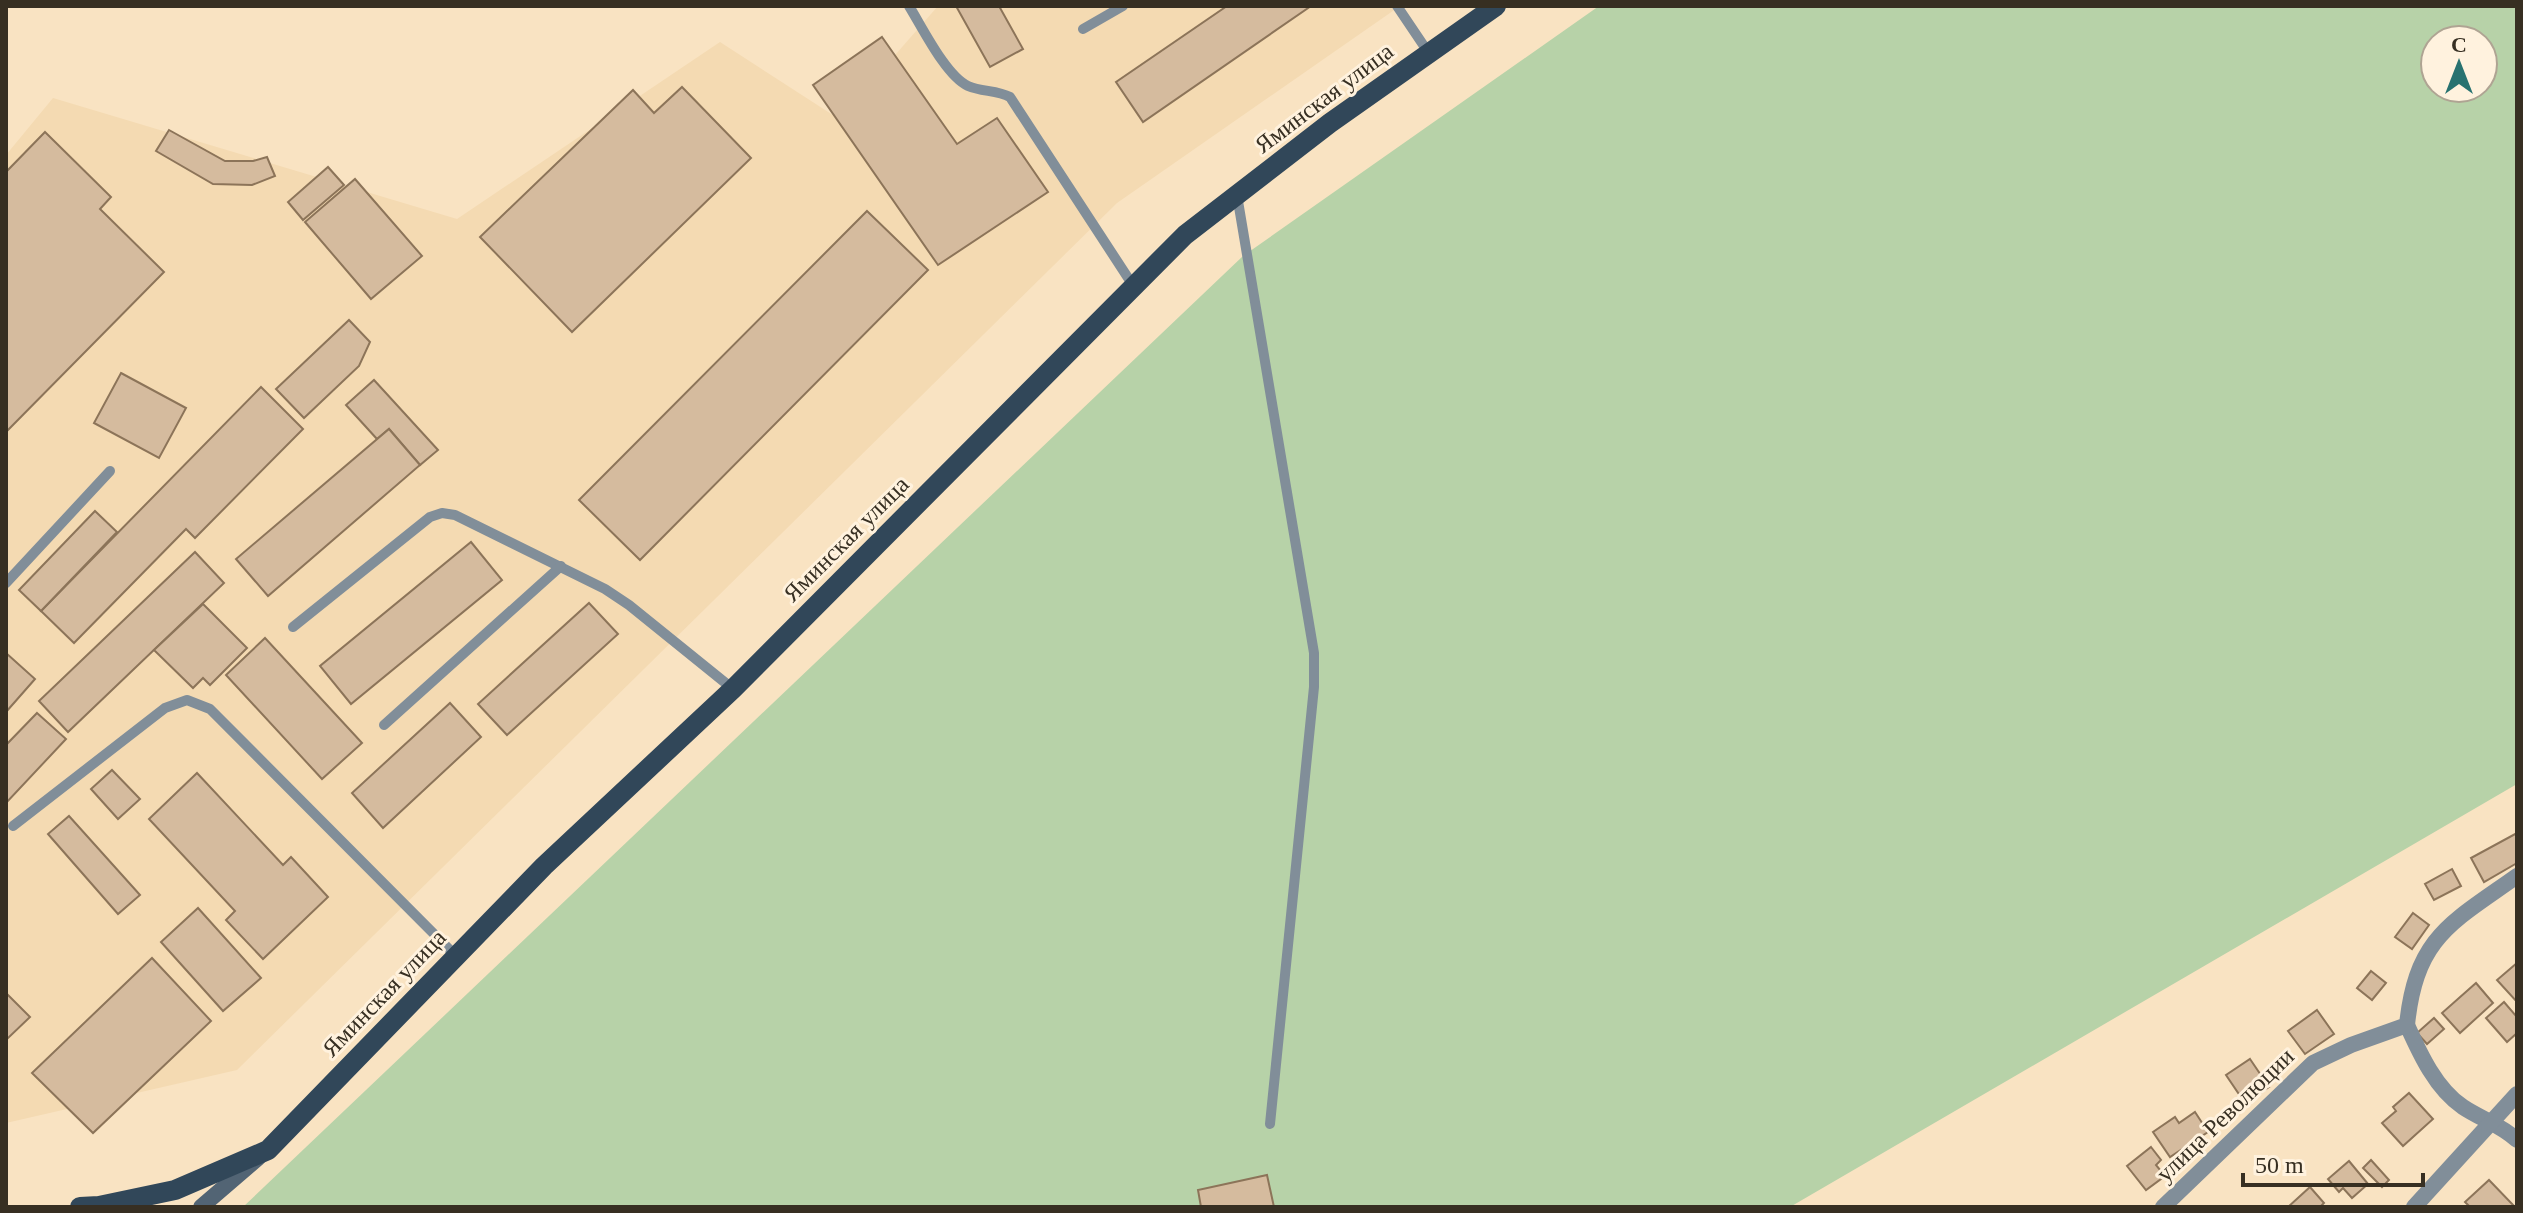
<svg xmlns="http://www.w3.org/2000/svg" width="2523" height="1213" font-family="Georgia,serif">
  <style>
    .built { fill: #f4dab2 }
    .green { fill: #b7d2a8; fill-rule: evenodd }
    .building { fill: #d5bb9e; stroke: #8c7459; stroke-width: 2 }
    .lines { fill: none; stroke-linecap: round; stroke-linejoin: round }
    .lane { stroke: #818e99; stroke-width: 10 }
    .street { stroke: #818e99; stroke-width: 16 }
    .secondary { stroke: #526474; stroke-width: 16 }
    .primary { stroke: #314759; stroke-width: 20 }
    .labels { text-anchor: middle; stroke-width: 6; stroke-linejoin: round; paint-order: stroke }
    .street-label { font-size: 24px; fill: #372f22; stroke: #fff2de }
  </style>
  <rect width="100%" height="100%" fill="#f9e3c2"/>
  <polygon class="built" points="938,6 1400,6 1117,203 237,1070 6,1123 6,155 53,98 457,219 720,42 839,119"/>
  <path class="green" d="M1599,6H2517V784L1790,1207H243L1243,256ZM2435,40H2483V88H2435Z"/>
  <g class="building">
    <polygon points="956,6 999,6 1023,49 990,67"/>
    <polygon points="1227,6 1311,6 1143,122 1116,82"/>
    <polygon points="882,37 957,144 997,118 1048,192 938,265 813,85"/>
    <polygon points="682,87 751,158 572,332 480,237 633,90 654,113"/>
    <polygon points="169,130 225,161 253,161 267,157 275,176 252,185 213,184 156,151"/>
    <polygon points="45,132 111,197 100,209 164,272 6,432 6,172"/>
    <polygon points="328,167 344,185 303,220 288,202"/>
    <polygon points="355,179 422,256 371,299 305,222"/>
    <polygon points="867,211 928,270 640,560 579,500"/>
    <polygon points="349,320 370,342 359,366 304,418 276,389"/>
    <polygon points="121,373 186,408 159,458 94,423"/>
    <polygon points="374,380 438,450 420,465 389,429 377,439 346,405"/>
    <polygon points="261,387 303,429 195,538 186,529 74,643 41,611"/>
    <polygon points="389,429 420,465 268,596 236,559"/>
    <polygon points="95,511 117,532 41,611 19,590"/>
    <polygon points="471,542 502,580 351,704 320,666"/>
    <polygon points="195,552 224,583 68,732 39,701"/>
    <polygon points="589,603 618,634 507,735 478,704"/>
    <polygon points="203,604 247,648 210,685 203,678 193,688 154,650"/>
    <polygon points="265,638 362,743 322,779 226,675"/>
    <polygon points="6,653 35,679 6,712"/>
    <polygon points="450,703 481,737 383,828 352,793"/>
    <polygon points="37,713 66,739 6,803 6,745"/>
    <polygon points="112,770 140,799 118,819 91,789"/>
    <polygon points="197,773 283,865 291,857 328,897 263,959 226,920 235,911 149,819"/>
    <polygon points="69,816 140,895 118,914 48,834"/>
    <polygon points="2517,833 2517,863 2484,882 2471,858"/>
    <polygon points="2452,869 2461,886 2434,900 2425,884"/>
    <polygon points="198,908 261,978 223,1011 161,942"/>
    <polygon points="2413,913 2429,925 2412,949 2395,937"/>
    <polygon points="152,958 211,1021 93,1133 32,1073"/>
    <polygon points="2517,963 2517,1002 2497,980"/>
    <polygon points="2371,971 2386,983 2372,1000 2357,988"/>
    <polygon points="2476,983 2493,1003 2460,1033 2442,1013"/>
    <polygon points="6,993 30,1017 6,1040"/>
    <polygon points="2504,1002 2517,1017 2517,1033 2507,1042 2486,1018"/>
    <polygon points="2317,1010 2334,1034 2305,1054 2288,1031"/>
    <polygon points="2434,1018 2444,1029 2427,1044 2417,1033"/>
    <polygon points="2250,1059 2269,1087 2245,1103 2226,1075"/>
    <polygon points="2409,1093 2433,1119 2403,1146 2382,1123 2396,1111 2393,1107"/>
    <polygon points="2195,1112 2208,1132 2170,1157 2153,1132 2175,1117 2179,1123"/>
    <polygon points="2151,1147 2161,1160 2156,1165 2165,1176 2146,1190 2127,1166"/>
    <polygon points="2371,1160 2389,1180 2382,1187 2363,1168"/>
    <polygon points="2349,1161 2368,1184 2352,1198 2343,1188 2339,1192 2328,1179"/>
    <polygon points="1267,1175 1274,1207 1201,1207 1198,1190"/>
    <polygon points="2489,1180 2515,1207 2470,1207 2465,1202"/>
    <polygon points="2310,1187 2324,1203 2320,1207 2288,1207"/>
  </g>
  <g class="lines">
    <g class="lane">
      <path d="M909,6C922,27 946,76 968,86C982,92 997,90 1010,97L1134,287"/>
      <polyline points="1397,6 1428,52"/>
      <polyline points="1083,29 1123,6"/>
      <polyline points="1237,195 1314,653 1314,687 1270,1124"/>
      <polyline points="6,583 110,471"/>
      <polyline points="293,627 430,517 442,513 455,515 605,589 629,605 733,689"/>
      <polyline points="384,725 561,566"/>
      <polyline points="13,826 165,708 187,700 210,709 456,956"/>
    </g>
    <g class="street">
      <path d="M2407,1025C2420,1054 2436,1089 2463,1107C2481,1119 2501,1125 2517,1140"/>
      <path d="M2163,1207L2313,1063L2351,1045L2407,1025C2416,937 2451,923 2517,876"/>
      <polyline points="2414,1207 2517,1094"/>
    </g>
    <polyline class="secondary" points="201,1207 258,1158"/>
    <polyline class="primary" points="80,1207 99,1206 175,1190 268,1150 544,866 733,689 1185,235 1330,123 1496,6"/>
  </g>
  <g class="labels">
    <g class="street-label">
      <text transform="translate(1324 98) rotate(-37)" y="8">Яминская улица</text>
      <text transform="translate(846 539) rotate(-45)" y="8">Яминская улица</text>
      <text transform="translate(384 993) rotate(-46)" y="8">Яминская улица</text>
      <text transform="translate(2225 1115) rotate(-44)" y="8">улица Революции</text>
    </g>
  </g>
  <rect width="2523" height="1213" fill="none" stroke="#372f22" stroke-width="16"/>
  <g transform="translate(2459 64)"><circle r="38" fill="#fff2de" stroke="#afa493" stroke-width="2"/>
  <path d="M0-6L14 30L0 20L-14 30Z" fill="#287270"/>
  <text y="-12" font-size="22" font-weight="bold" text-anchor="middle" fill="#372f22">С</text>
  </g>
  <path d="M2243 1173v12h180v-12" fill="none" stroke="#372f22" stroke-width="4"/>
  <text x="2255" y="1173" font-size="24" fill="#372f22" stroke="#fff2de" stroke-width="6" paint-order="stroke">50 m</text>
</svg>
